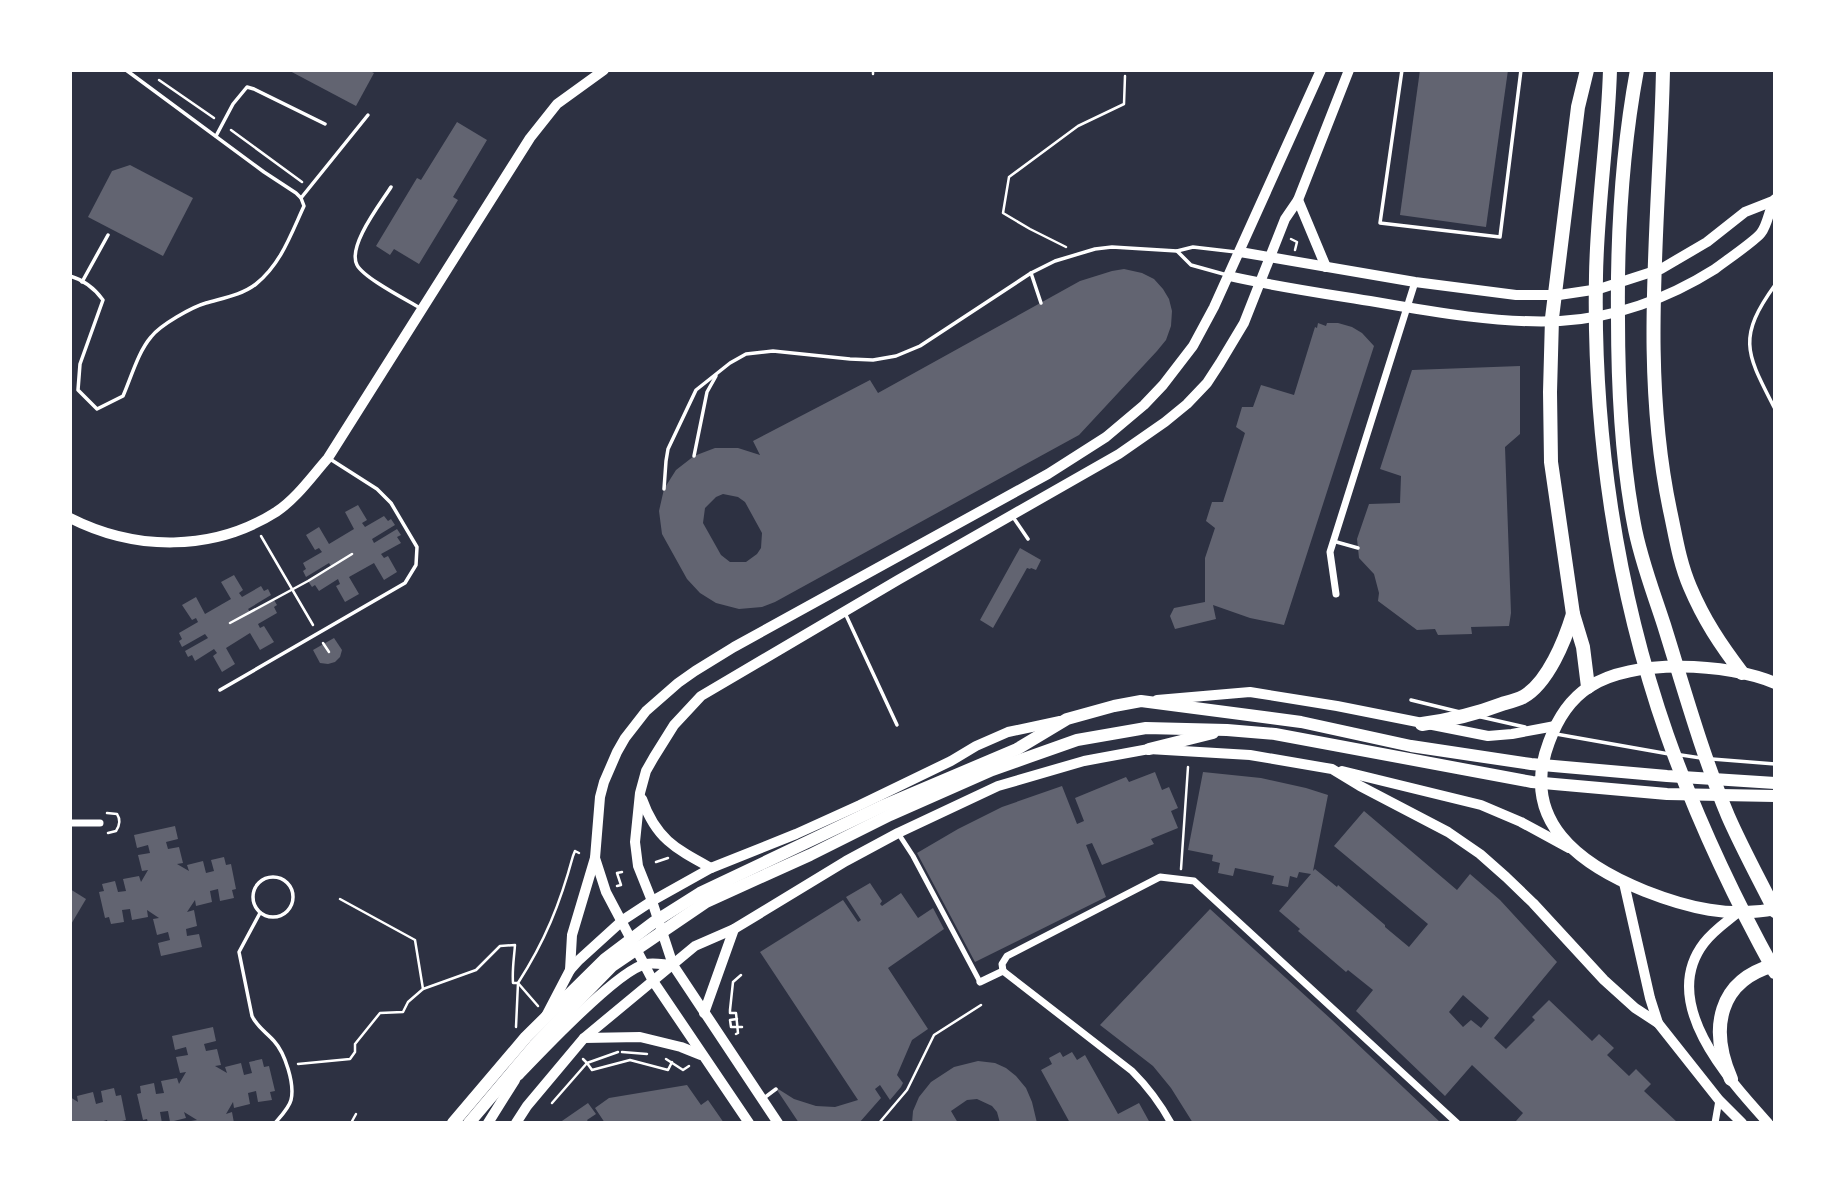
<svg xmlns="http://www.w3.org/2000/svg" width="1845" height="1193" font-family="'Sofia Sans Condensed',sans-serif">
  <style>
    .building { fill: #626471; fill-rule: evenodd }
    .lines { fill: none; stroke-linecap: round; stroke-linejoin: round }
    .path { stroke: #fff; stroke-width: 2.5 }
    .service { stroke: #fff; stroke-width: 3.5 }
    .pedestrian { stroke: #fff; stroke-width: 5 }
    .minor { stroke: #fff; stroke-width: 7 }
    .tertiary { stroke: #fff; stroke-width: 10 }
    .secondary { stroke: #fff; stroke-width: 10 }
    .primary { stroke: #fff; stroke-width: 12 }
    .motorway { stroke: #fff; stroke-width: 14 }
  </style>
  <rect width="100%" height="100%" fill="#2d3142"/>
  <g class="building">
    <polygon points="288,70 368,70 374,73 356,106"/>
    <polygon points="1420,70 1508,70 1486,227 1400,215"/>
    <polygon points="457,122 487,140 453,197 458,200 419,264 394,249 390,255 376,246 417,178 421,180"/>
    <polygon points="130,165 193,198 163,256 88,217 112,171"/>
    <path d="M1124,269L1142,273L1154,279L1163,289L1169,299L1172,311L1171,326L1166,340L1157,351L1079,435L775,602L762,607L739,609L716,603L700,593L687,579L662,534L659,511L664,489L676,470L694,456L715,448H738L760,455L753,441L870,380L878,393L1080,281L1112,271ZM723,494L738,497L745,502L762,533L761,548L757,554L746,562H730L721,555L703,523L705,508L716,497Z"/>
    <polygon points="1318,323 1326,326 1327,323 1338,323 1352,327 1362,333 1374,346 1284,625 1250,618 1213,605 1216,619 1175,629 1170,616 1174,608 1205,602 1205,558 1215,528 1206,521 1212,502 1223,502 1245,433 1236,427 1242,407 1253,407 1261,385 1294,395 1315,327 1317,328"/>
    <polygon points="1520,366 1520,434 1505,447 1511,613 1509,626 1471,627 1472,634 1438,635 1435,629 1417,630 1378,601 1379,593 1374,574 1359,558 1357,539 1369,504 1400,503 1401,476 1380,469 1412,370"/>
    <polygon points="358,505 367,520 362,523 365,527 384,516 388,521 391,519 395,525 372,539 374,543 397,529 401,535 397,537 401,543 381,554 384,558 388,556 397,572 384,580 374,563 349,577 359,594 345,602 336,586 340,584 338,579 319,591 315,585 312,587 308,581 332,568 329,563 306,577 303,571 306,569 303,563 322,552 319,548 315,550 306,535 319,527 329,544 354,529 345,512"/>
    <polygon points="1020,548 1041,560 1036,570 1031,568 1030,569 1027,568 993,628 980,620"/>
    <polygon points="234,575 243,590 239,593 242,597 261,586 264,591 268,589 271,595 248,609 251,613 274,600 277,605 274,607 277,613 258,624 260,628 264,626 274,642 260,650 250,633 226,648 235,664 222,672 213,656 217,653 214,649 195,661 192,655 188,657 185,651 208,638 205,634 182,647 179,641 182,639 179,633 198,622 196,618 192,620 182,605 196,597 205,614 231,599 221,582"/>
    <polygon points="334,638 342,650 340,657 335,662 328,664 320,663 313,650"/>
    <polygon points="1155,772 1162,790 1169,787 1178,808 1171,811 1178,828 1151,839 1154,844 1102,865 1092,843 1086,845 1106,897 975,962 917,853 958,829 1002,807 1062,786 1077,824 1084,821 1075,798 1126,777 1129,782"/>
    <path d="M1203,772L1261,778L1306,788L1328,795L1313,871L1315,869L1337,887L1338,885L1385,925V927L1409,947L1428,924L1334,846L1364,811L1457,890L1470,874L1500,900L1557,962L1494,1038L1506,1049L1535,1020L1532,1017L1549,1000L1592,1041L1599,1034L1614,1048L1607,1055L1629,1076L1636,1069L1651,1084L1644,1091L1678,1123H1519L1516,1121L1523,1113L1472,1065L1445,1096L1356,1011L1373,990L1348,970L1346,972L1298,931L1300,929L1279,911L1311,874L1299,872L1297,878L1290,876L1288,887L1272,884L1274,876L1235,868L1233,876L1218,873L1220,863L1212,861L1213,855L1188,850ZM1463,995L1489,1018L1481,1028L1471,1020L1463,1027L1449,1012Z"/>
    <polygon points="175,826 178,839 166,842 168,849 179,847 183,863 177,864 189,871 187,865 203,861 206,873 214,871 211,860 224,857 226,865 231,864 236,889 232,890 234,898 220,901 218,889 210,891 212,902 196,906 195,900 187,912 194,910 197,926 186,929 187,936 199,934 202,947 161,956 158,943 170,940 168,932 157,935 153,919 159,918 147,910 148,917 132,920 130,909 122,910 124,922 111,924 109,917 105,918 99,892 104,891 102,884 115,881 118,892 126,891 123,879 139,876 141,882 148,870 142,871 138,855 150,853 148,845 137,848 134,835"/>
    <polygon points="870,883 882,901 880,904 882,906 901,893 918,918 933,908 944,929 888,968 928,1029 912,1040 897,1075 903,1083 901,1087 890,1100 880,1085 875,1089 881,1098 859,1123 799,1123 775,1087 794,1099 816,1106 835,1107 858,1100 760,952 843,900 858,922 861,920 846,897"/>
    <polygon points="70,889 86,899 70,926"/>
    <polygon points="1210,909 1332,1020 1441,1123 1193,1123 1171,1088 1153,1066 1100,1025"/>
    <polygon points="213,1027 216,1041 204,1044 206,1051 217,1049 221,1065 215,1066 227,1073 225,1067 241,1063 244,1075 252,1073 249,1062 262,1059 264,1067 269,1066 275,1091 270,1092 272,1100 258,1102 256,1091 248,1093 250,1104 234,1108 233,1102 226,1114 232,1112 234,1123 192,1123 191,1121 197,1120 184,1112 186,1118 170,1122 168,1111 160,1112 162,1123 148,1123 147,1119 143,1120 137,1094 141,1093 140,1086 154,1083 156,1094 164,1093 161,1081 177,1078 179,1084 186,1072 180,1073 176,1057 188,1055 186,1047 175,1050 172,1036"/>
    <polygon points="1060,1052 1063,1057 1072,1052 1077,1060 1085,1055 1118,1114 1139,1103 1150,1123 1070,1123 1041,1070 1052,1064 1049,1058"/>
    <polygon points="978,1061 995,1063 1006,1068 1016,1076 1026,1088 1032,1102 1037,1123 1000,1123 997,1112 992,1106 977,1099 967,1100 951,1111 958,1123 912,1123 913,1111 919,1097 931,1082 954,1067"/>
    <polygon points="687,1085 701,1105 708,1100 724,1123 605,1123 595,1108 609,1098"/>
    <polygon points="114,1088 116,1096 121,1095 126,1120 122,1121 122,1123 108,1123 107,1120 100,1122 100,1123 70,1123 70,1097 78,1102 77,1096 93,1092 96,1104 103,1102 101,1091"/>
    <polygon points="588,1103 596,1114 587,1120 589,1123 559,1123"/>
  </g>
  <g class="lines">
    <g class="path">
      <polyline points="873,74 873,70"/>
      <polyline points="159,80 214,118"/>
      <polyline points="231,130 302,182"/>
      <polyline points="1291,239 1297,242 1295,250"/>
      <polyline points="1066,247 1030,229 1003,213 1009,177 1078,126 1124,104 1125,76"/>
      <polyline points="261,536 313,625"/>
      <polyline points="230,623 308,581 352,554"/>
      <polyline points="323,643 329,652"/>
      <path d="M107,813L117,814C121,820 120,825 116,831L108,833"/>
      <polyline points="656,862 668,858"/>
      <polyline points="1181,869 1188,767"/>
      <polyline points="617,886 621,885 617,873 622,872"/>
      <polyline points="340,899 415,940 423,989"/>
      <path d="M538,1006L518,983C545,941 560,904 573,856L575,851L579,853"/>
      <polyline points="737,1019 730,1020 731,1027 742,1027"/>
      <polyline points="736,1034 738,1033 736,1013 730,1013 730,1010 733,982 741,975"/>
      <polyline points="622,1052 647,1054"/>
      <polyline points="583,1059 587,1063 618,1052"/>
      <polyline points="666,1059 683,1070 689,1066"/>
      <path d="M298,1064L350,1059L355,1052V1044L380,1013L403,1012L408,1002L423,989L476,970L500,946L515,945C514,959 512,969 513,983H518L516,1027"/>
      <polyline points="552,1103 587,1063 592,1070 630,1060 668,1070 672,1062"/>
      <polyline points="351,1123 356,1114"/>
      <polyline points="879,1123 907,1090 934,1035 981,1005"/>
    </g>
    <g class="service">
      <polyline points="1402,70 1380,223 1500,237 1521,70"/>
      <polyline points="216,136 233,104 247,87 254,89 325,124"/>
      <path d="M391,187C381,203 347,246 357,265C364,278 405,299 420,308"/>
      <polyline points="301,198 368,115"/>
      <polyline points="1177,251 1191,265 1227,275"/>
      <polyline points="1031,273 1041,303"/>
      <path d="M70,276C84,280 95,289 103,300L80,364L78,390L97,409L123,396C131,378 138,352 151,337C160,325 192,307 206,303C223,298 242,295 256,284C281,264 291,234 304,206L301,198L296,193L264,172L126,70"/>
      <polyline points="82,282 108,235"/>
      <path d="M1775,285C1736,339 1747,354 1775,409"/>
      <polyline points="694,456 707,392 716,376"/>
      <polyline points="664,489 666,461 668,449 696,390 730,363 746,354 773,351 850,359 873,360 896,356 920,346 1031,273 1055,261 1095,249 1112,247 1177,251 1193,247 1236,252"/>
      <polyline points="1013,517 1028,539"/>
      <polyline points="1333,541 1358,548"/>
      <polyline points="845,613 897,725"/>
      <polyline points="220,690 405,583 416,565 417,547 391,503 377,489 330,459"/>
      <polyline points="1411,700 1460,712"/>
      <polyline points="1481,717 1525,727"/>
      <polyline points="1556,734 1669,754"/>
      <polyline points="1681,755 1701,758"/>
      <polyline points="1712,759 1775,764"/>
      <circle cx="273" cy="897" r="20"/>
      <path d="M260,913L239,952L252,1016C257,1027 266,1032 274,1041C285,1053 295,1084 291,1100C289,1108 281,1116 275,1123"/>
      <polyline points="764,1098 776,1089"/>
    </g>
    <polyline class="pedestrian" points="898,833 913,856 980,982"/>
    <g class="minor">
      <polyline points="1336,594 1330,552 1415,282"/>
      <polyline points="70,823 100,823"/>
      <polyline points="1003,971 1002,964 1007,956 1160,877 1194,881 1457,1123"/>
      <path d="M980,982L1003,971L1132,1071C1148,1087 1160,1103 1171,1123"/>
      <polyline points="1715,1123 1719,1100"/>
    </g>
    <g class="tertiary">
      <polyline points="1240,252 1415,282 1516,295 1559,295 1599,289 1661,269 1707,242 1745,212 1773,201"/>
      <path d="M1229,276C1277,287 1327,294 1376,302C1433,312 1502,324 1560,321C1615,318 1669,298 1715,269C1724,262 1755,241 1761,233C1768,224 1769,209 1775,199"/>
      <path d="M70,518C135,551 213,552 276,512C297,498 312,476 328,458L530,138L557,104L604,70"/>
    </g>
    <g class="secondary">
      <polyline points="1298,200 1326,267"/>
      <polyline points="1157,700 1250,692 1337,706 1488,736 1512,734 1555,726"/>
      <polyline points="1342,771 1481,805 1521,822 1569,848"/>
      <path d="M642,799C656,839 676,849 711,868"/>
      <polyline points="1624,883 1650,998 1658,1023"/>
      <path d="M1736,914C1725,923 1713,931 1704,943C1658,1003 1729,1080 1768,1123"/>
      <polyline points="570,970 572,935 595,858"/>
      <polyline points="704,1013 734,929"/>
      <polyline points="546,1016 570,970 579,960 623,920 652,901 711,868 796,834 860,805 951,761 976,746 1008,732 1060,721"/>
      <polyline points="584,1038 640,1037 681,1047 701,1055"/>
      <path d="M519,1075C541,1052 619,969 646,964C655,962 665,965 673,965"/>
      <polyline points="488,1123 515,1080 522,1065"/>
      <polyline points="516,1123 527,1106 584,1038 695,946 734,929 846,861 898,833 998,786 1084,761 1149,749 1250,755 1332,769 1360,786 1448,832 1480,854 1506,877 1533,903 1604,980 1635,1008 1658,1023 1719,1100 1742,1123"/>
      <polyline points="749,1123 653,981 606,892 595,858 600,797 604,782 617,752 625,738 646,711 678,683 695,671 734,647 1048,474 1106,437 1144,405 1163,385 1193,346 1214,307 1321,70"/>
      <polyline points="778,1123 673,965 652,901 638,866 635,842 640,793 646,771 654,757 674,725 701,696 898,580 1119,454 1165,422 1187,404 1207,383 1220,363 1244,323 1285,219 1298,200 1349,70"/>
    </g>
    <g class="primary">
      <path d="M1775,683C1729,663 1631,658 1589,687C1569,700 1557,720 1549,742C1519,821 1580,865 1645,891C1688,908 1730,918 1775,909"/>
      <polyline points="1149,749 1213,733"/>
      <polyline points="453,1123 526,1037 605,959 654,922 700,893 885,805 1017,749 1067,719 1114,706 1141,701 1233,713 1301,722 1411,746 1531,764 1667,776 1775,783"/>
      <polyline points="469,1123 534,1046 612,966 706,902 810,855 890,815 992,770 1077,740 1146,728 1227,730 1275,734 1532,782 1667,794 1775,796"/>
    </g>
    <g class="motorway">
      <polyline points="1587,70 1578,107 1552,318 1550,392 1551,462 1573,614 1583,647 1588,687"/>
      <path d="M1610,70C1608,139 1597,207 1596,276C1593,431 1616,589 1667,735C1696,817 1733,896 1775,972"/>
      <path d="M1637,70C1622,151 1617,235 1618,318C1618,387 1621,456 1634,524C1640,558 1653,591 1664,625C1684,689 1702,754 1728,816C1742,848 1759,879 1775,911"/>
      <path d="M1663,70C1660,218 1639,369 1671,515C1676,539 1680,564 1690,587C1704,620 1720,644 1742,673"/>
      <path d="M1422,724C1450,720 1476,714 1502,704C1509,702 1517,700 1523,697C1548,683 1565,640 1573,614"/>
      <path d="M1731,1079C1709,1029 1718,980 1775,965"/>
    </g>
  </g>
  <rect width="1845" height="1193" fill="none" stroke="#ffffff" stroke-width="144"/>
</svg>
